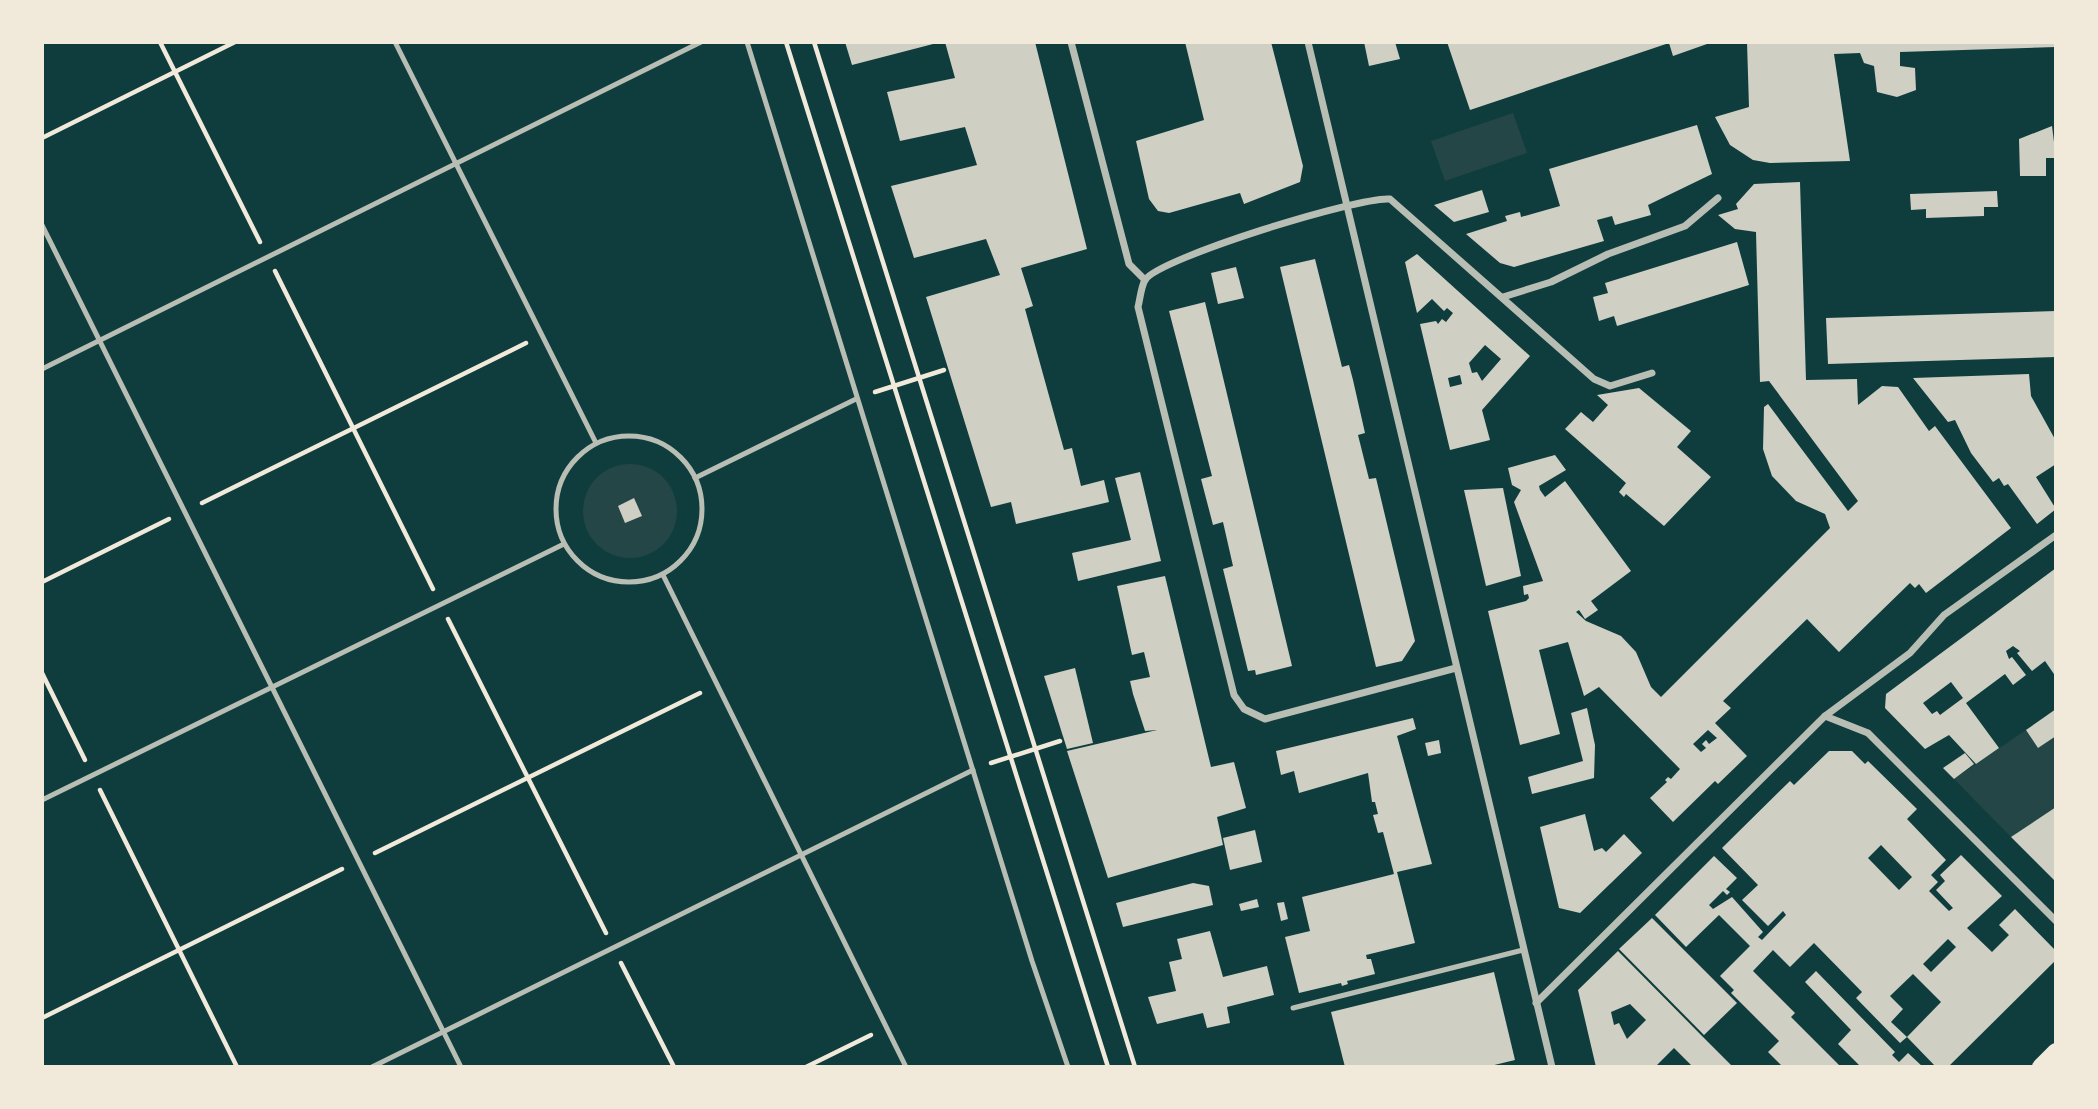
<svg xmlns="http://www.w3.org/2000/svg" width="2098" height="1109" font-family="Commissioner,sans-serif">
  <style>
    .green { fill: #244646 }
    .building { fill: #cfcfc3; fill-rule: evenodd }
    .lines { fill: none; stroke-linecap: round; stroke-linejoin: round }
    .path { stroke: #f1e9da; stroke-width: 4.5 }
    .service { stroke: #b8beb3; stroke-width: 5 }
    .minor { stroke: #b8beb3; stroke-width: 7 }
    .primary { stroke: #f1e9da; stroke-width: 18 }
  </style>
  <rect width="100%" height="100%" fill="#0f3d3e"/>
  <g class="green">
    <polygon points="1513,113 1527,153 1445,181 1431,141"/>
    <circle cx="630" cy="511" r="47"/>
    <polygon points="2026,730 2038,748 2056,736 2056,807 2011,837 1954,779"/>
  </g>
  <g class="building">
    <polygon points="845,42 937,42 937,43 852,65"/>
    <polygon points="945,42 1035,42 1087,249 1021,268 1033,306 1025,309 1064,450 1072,448 1081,486 1104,480 1109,502 1016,524 1011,502 991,507 926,297 1000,275 986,239 914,258 891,186 977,165 965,127 900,141 887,92 955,78"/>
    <polygon points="1185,42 1271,42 1303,166 1300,182 1244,204 1240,193 1169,213 1158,211 1149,199 1136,141 1204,120"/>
    <polygon points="1364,42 1395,42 1400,59 1369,66"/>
    <polygon points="1447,42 1707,42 1707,44 1673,56 1669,43 1470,110"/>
    <polygon points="1747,42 2056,42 2056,47 1900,52 1900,66 1915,68 1916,90 1897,97 1877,92 1874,66 1864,63 1860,53 1834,54 1850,161 1770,163 1753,160 1730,145 1715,117 1749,107"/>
    <polygon points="1697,125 1712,174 1648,205 1651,215 1615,225 1612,216 1597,220 1604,241 1514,267 1500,263 1466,234 1507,221 1505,216 1520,212 1521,217 1560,206 1549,169"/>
    <polygon points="2052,126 2056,158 2046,158 2046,176 2020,176 2019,139"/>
    <path d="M1800,182L1806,380L1857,379L1858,405L1882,386L1898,387L1929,431L1935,426L2011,528L1926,593L1919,584L1915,588L1910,583L1839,652L1807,619L1723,701L1731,708L1715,723L1747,756L1718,784L1715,781L1673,822L1650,798L1667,782L1665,780L1668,777L1671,779L1680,769L1599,687L1584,696L1568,642L1539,650L1560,734L1520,745L1488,611L1526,601L1529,598L1528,594L1524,595L1523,586L1543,581L1514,502L1521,490L1512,485L1508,468L1555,455L1566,470L1539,486L1540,490L1545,497L1565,481L1631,571L1591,601L1598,610L1585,619L1579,610L1576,612L1586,621L1621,636L1636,652L1651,687L1661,697L1830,528L1825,514L1796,501L1772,476L1763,449L1764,407L1768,404L1848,511L1858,501L1769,381L1760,382L1756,232L1735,229L1718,215L1738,209L1736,204L1754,184ZM1708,730L1717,738L1709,744L1706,740L1702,744L1706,748L1701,752L1693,744Z"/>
    <polygon points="1482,190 1489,212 1454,222 1434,205"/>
    <polygon points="1997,191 1998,207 1984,207 1984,216 1926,218 1926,209 1911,210 1910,194"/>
    <polygon points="1737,242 1749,285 1617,326 1614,316 1599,321 1593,297 1608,293 1605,283"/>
    <path d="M1417,254L1530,356L1482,410L1490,440L1450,450L1420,324L1436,321L1438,324L1442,319L1446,322L1453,313L1447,308L1444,311L1432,299L1417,313L1405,262ZM1485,345L1501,359L1482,381L1477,372L1472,373L1469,363ZM1460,375L1462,384L1450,387L1448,378Z"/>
    <polygon points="1315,259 1342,367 1349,365 1353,380 1365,433 1358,435 1369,479 1376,478 1415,641 1402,661 1376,667 1280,267"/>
    <polygon points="1236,267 1244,298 1218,304 1211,273"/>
    <polygon points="1205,302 1292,666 1256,675 1255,670 1248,671 1223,569 1233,566 1223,522 1213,525 1201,479 1212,476 1169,311"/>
    <polygon points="2056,311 2056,357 1828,364 1826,318"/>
    <polygon points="2029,374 2031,396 2056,441 2056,464 2036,477 2056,509 2037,524 2008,484 2004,486 1999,478 1993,482 1971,453 1955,420 1948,422 1913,378"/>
    <polygon points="1639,388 1691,431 1677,447 1711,477 1664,526 1626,494 1624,497 1619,492 1626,483 1565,429 1581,412 1593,422 1608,405 1597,395"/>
    <polygon points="1140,472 1161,561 1078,581 1072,553 1131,540 1115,478"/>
    <polygon points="1503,488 1521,576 1486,586 1464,490"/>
    <polygon points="634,498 642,516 625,523 618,506"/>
    <path d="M2056,568V677L2045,661L2032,671L2017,653L2020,651L2013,646L2006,651L2009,659L2012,657L2026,675L2013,685L2005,674L1966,703L1999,748L1976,764L1949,735L1925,749L1885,708L1886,694ZM1951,682L1963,698L1940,715L1937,711L1932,714L1923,703Z"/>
    <polygon points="1165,576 1211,767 1234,762 1246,808 1217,817 1223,845 1108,878 1067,751 1157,730 1145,731 1133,694 1130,681 1150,677 1144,652 1132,655 1117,586"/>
    <polygon points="1075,668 1093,743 1067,749 1044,676"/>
    <polygon points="1587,708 1595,745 1594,778 1532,794 1528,777 1583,761 1571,713"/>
    <polygon points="2056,709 2056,736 2038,748 2026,730"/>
    <polygon points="1413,718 1416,729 1397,736 1432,864 1397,872 1415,943 1366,955 1367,959 1371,959 1375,974 1347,981 1348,984 1342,986 1341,983 1299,993 1285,937 1310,931 1302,897 1394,874 1383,832 1378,833 1373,815 1378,814 1375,802 1372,802 1368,773 1299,793 1294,771 1281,775 1276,751"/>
    <polygon points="1439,740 1441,753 1428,756 1425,743"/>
    <path d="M1829,751H1852L1865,764L1868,761L1917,809L1907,819L1946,860L1931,875L1938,882L1929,891L1949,911L1953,908L1936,890L1945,881L1940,875L1961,855L2002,896L1967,928L1992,952L2009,935L1999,925L2015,909L2056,951V960L1948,1067H1936L1907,1037L1941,1002L1913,974L1890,996L1903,1009L1891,1022L1907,1037L1900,1043L1856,998L1862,992L1814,943L1790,967L1773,950L1753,971L1795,1013L1791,1017L1841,1067H1783L1768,1052L1779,1041L1731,993L1734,990L1720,976L1750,946L1719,915L1686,947L1655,915L1714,856L1737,878L1726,889L1730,892L1727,895L1723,891L1709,905L1713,909L1732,897L1763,932L1758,937L1762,940L1786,915L1783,911L1768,926L1742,900L1758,885L1722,848L1790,781L1794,785ZM1881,845L1912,877L1899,890L1868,858ZM1948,939L1956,947L1931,972L1923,964Z"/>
    <polygon points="1965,753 1974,764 1954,779 1943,768"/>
    <polygon points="2056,807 2056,882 2011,837"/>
    <polygon points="1585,814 1594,851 1602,848 1606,852 1624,834 1642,853 1580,913 1559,908 1540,827"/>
    <polygon points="1255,830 1262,862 1230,870 1223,838"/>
    <polygon points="1193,883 1209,886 1213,905 1123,927 1116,903"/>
    <polygon points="1257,899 1259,907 1241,911 1239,904"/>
    <polygon points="1284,902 1288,919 1281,921 1277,903"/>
    <polygon points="1652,918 1737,1003 1704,1035 1619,949"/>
    <polygon points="1210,931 1223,977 1267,966 1274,995 1227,1007 1230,1023 1207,1028 1203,1013 1157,1024 1148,997 1176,991 1169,962 1182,959 1177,939"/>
    <path d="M1618,951L1703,1037L1733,1067H1689L1691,1065L1674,1048L1655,1067H1596L1578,990ZM1630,1004L1646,1020L1627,1039L1619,1023L1614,1025L1611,1012Z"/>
    <polygon points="1816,971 1895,1052 1892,1055 1899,1062 1908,1053 1923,1067 1861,1067 1838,1044 1851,1030 1805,982"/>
    <polygon points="1494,972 1515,1060 1486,1067 1345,1067 1331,1012"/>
  </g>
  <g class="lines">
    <g class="path">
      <polyline points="160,42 260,242"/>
      <polyline points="786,42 1108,1067"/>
      <polyline points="814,42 1135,1067"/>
      <polyline points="42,138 235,42"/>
      <polyline points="275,271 433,589"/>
      <polyline points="875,392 944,370"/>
      <polyline points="202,503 526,343"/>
      <polyline points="42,582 169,519"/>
      <polyline points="448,619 606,933"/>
      <polyline points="42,673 85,760"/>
      <polyline points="991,763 1060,741"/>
      <polyline points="100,790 237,1067"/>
      <polyline points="375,853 700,693"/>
      <polyline points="621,963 674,1067"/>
      <polyline points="42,1018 342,869"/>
      <polyline points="806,1067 871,1035"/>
    </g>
    <g class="service">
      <polyline points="395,42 596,443"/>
      <polyline points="747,42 1032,961 1068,1067"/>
      <polyline points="42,225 461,1067"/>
      <polyline points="42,369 701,42"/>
      <circle cx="629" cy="509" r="73"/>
      <polyline points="695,478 856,399"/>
      <polyline points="663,575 906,1067"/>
      <polyline points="42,800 564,544"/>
      <polyline points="1293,1008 1523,950"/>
      <polyline points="372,1067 973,770"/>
    </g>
    <g class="minor">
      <polyline points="1071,42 1129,264 1145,280"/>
      <polyline points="1308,42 1552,1067"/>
      <polyline points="1503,297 1551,282 1608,254 1685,226 1718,198"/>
      <path d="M1456,668L1265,719L1244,709L1234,695L1138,307C1140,299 1141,287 1145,280C1159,258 1360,196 1390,199L1594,379L1610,386L1652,373"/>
      <polyline points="1825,716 1868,733 2056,921"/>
      <polyline points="1536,1003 1825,716 1910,653 1944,615 2056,535"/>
    </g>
    <polyline class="primary" points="2041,1067 2056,1052"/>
  </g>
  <rect width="2098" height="1109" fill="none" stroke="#f1e9da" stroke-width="88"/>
</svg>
